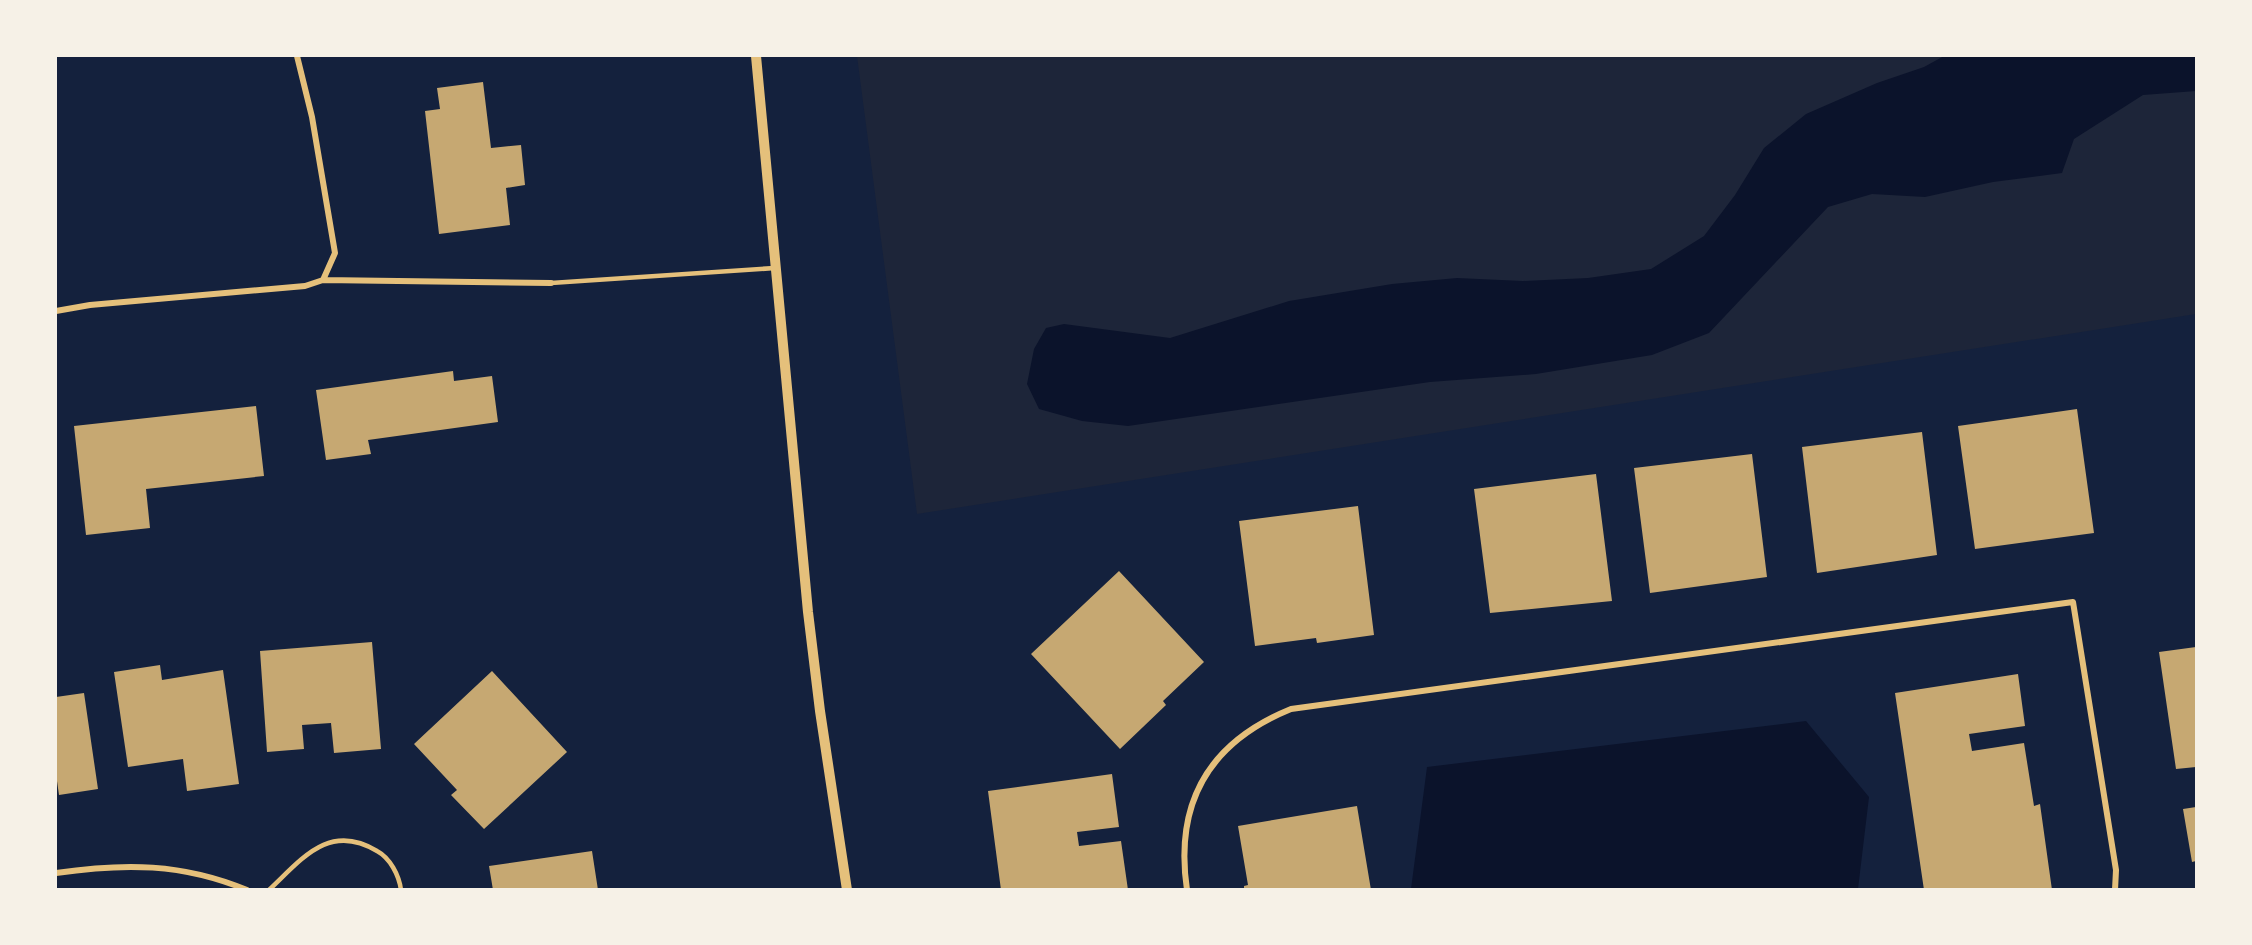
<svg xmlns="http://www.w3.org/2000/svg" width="2252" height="945" font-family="Arial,sans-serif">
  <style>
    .green { fill: #1d2539 }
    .water { fill: #0b132b }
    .building { fill: #c6a872 }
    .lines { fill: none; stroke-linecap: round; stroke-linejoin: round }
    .service { stroke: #e5c07b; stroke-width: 4.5 }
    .minor { stroke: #e5c07b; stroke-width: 6 }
    .tertiary { stroke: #e5c07b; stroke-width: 10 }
  </style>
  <rect width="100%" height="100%" fill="#14213d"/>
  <path class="green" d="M857,56H2196V314L917,514Z"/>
  <path class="water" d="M1944,56L1967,57L1970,56H2196V91L2143,95L2074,139L2062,173L1993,182L1925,197L1872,194L1828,207L1709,333L1652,355L1536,374L1430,382L1128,426L1082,421L1039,409L1027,384L1034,349L1046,328L1064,324L1170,338L1289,301L1392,284L1457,278L1523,281L1588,278L1651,269L1704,236L1735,195L1764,148L1806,114L1877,83L1924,67Z
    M1806,721L1869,797L1858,889H1411L1427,767Z"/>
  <path class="building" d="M483,82L491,148L521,145L525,185L506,188L510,225L439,234L425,111L440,109L437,88Z
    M453,371L454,381L492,376L498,422L368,440L371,454L326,460L316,390Z
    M256,406L264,476L146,489L150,528L86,535L74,426Z
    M2077,409L2094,533L1975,549L1958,426Z
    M1922,432L1937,555L1817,573L1802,447Z
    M1752,454L1767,577L1650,593L1634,468Z
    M1596,474L1612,601L1490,613L1474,489Z
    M1358,506L1374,635L1317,643L1316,638L1255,646L1239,521Z
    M1119,571L1204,662L1163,701L1166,705L1120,749L1031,654Z
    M372,642L381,749L334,753L331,723L302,725L304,749L267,752L260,651Z
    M2196,647V767L2176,769L2159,652Z
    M160,665L162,680L223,670L239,784L187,791L183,759L128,767L114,672Z
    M492,671L567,752L484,829L451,795L457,790L414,744Z
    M2018,674L2025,726L1969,734L1972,751L2024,743L2034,806L2040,804L2052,890H1924L1895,693Z
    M84,693L98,789L59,795L56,774V697Z
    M1112,774L1119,827L1077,832L1079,846L1121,841L1128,890H1001L988,791Z
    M1357,806L1371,890H1244V886L1248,885L1238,826Z
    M2196,807V861L2192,862L2183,809Z
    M592,851L598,890H493L489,866Z"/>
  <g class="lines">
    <path class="service" d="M551,283L775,268
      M269,890C302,859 329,822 377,851C390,858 399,875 401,890"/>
    <path class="minor" d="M297,56L312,117L335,253L323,280
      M56,311L90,305L305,286L323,280L551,283
      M56,873C124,863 182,863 247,890
      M1187,890C1174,802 1210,742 1291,709L2073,602L2116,870L2115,890"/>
    <path class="tertiary" d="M756,56L808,612L820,711L847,890"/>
  </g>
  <rect width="2252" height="945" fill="none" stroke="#f6f1e7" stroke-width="114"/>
</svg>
